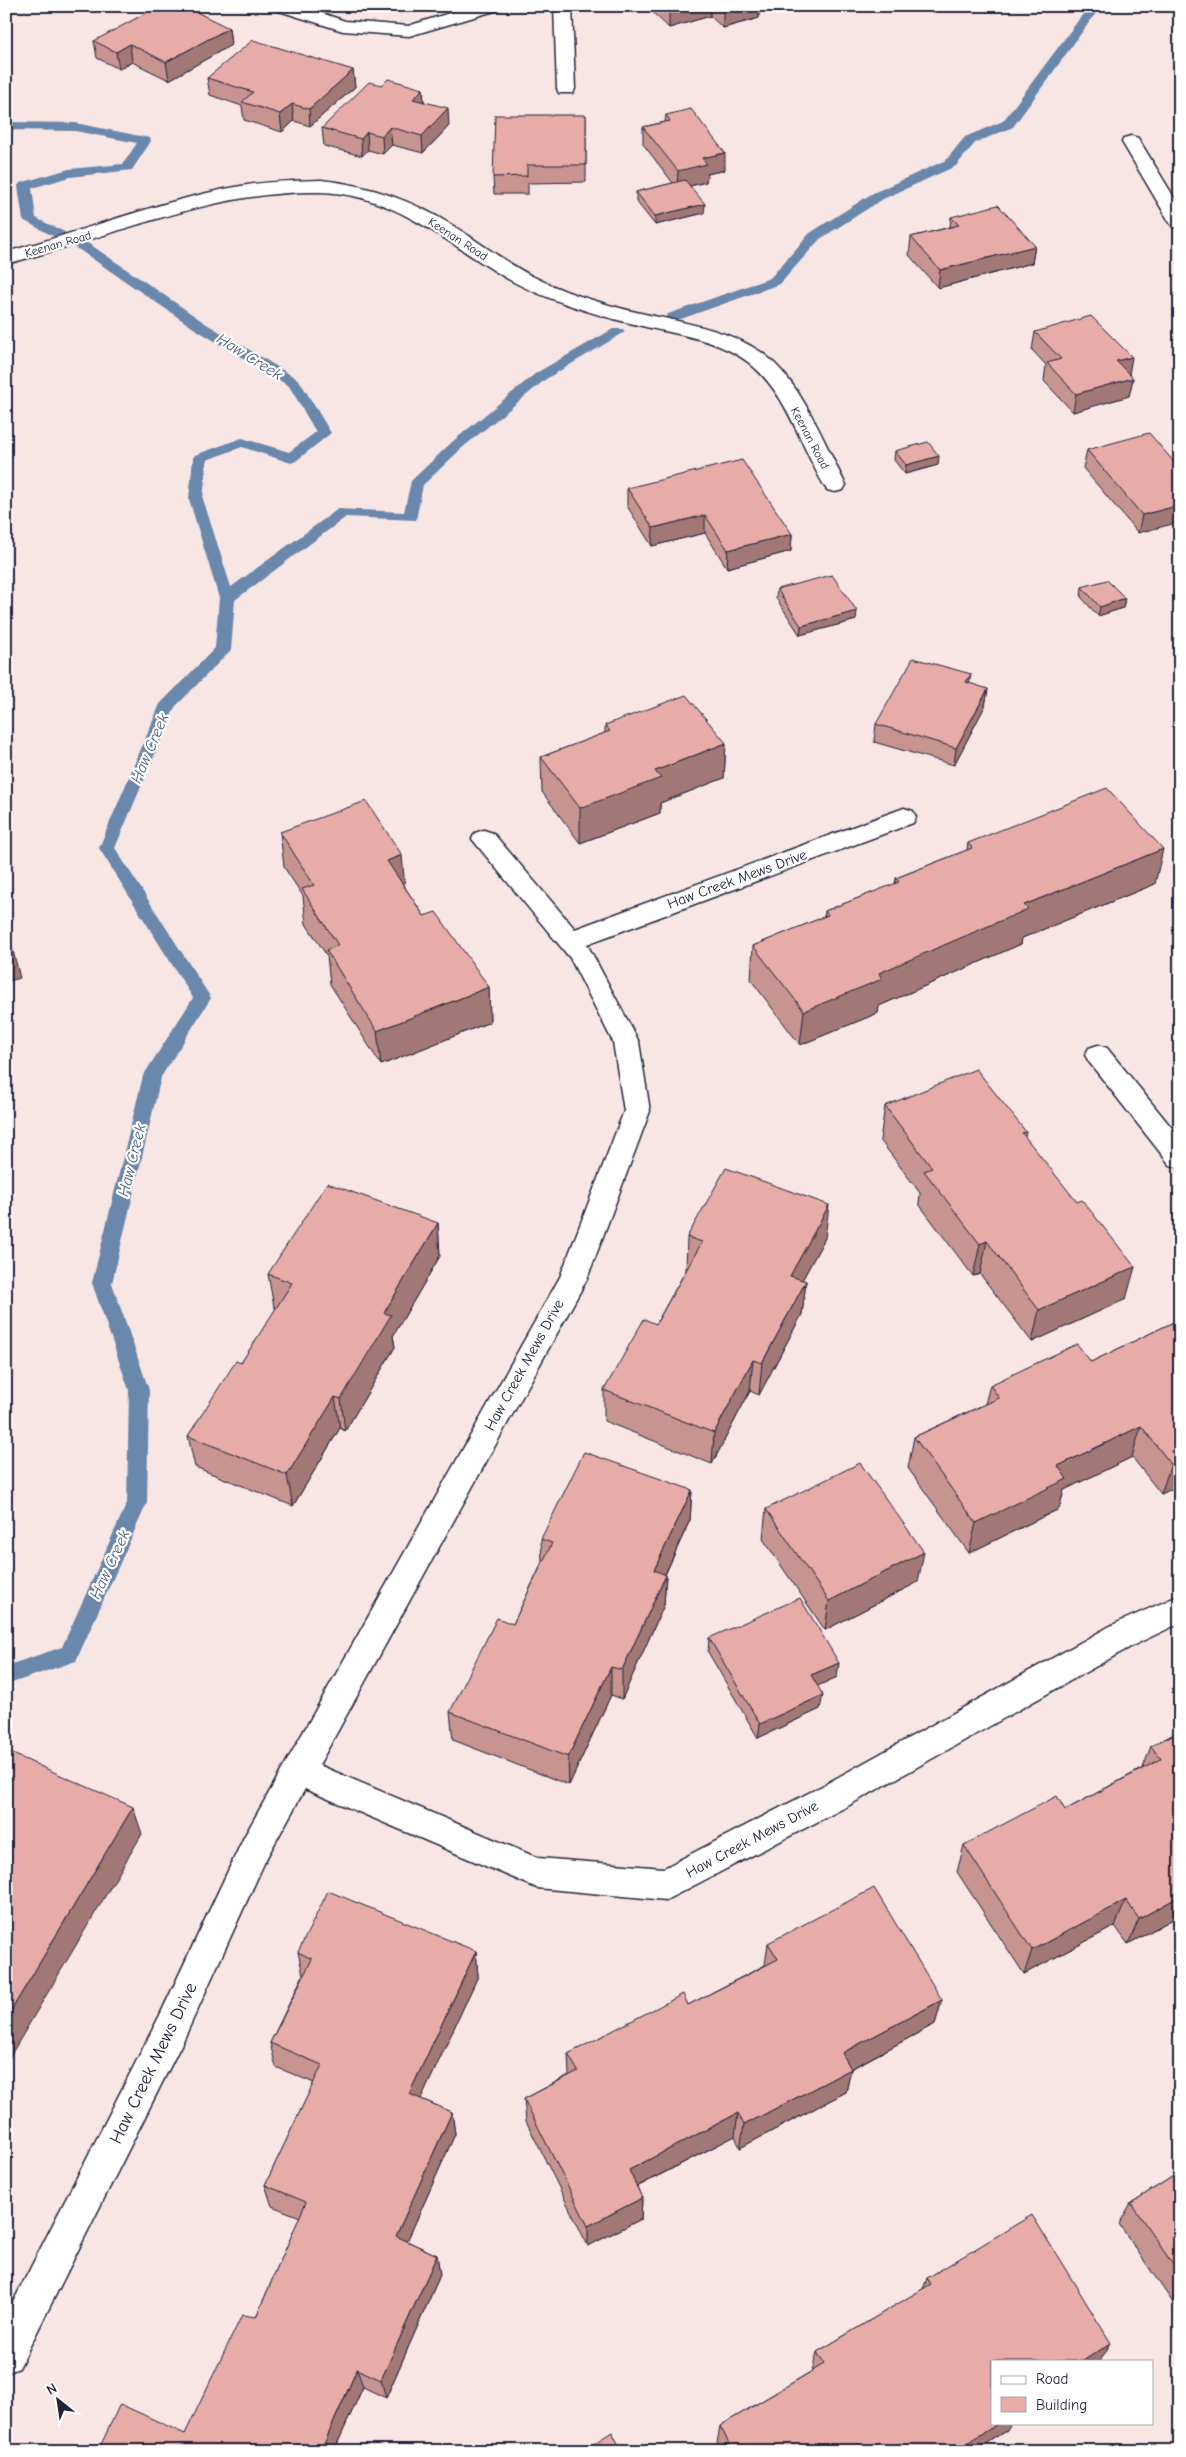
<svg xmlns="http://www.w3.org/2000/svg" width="1186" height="2457" font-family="'Comic Neue',sans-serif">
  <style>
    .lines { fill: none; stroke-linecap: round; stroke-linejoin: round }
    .stream { fill: #6b87ac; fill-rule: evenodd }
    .minor-casing { stroke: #22223b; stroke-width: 3 }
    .minor { fill: #fff; fill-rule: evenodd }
    .wall { fill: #c79490; stroke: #22223b }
    .shaded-wall { fill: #a27876; stroke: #22223b }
    .building { fill: #e7aca8; stroke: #22223b }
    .labels { text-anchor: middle; stroke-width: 4.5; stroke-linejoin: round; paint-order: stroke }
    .far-street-label { font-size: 12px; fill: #22223b; stroke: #fff }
    .street-label { font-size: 15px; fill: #22223b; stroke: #fff }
    .water-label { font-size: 16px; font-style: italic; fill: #4d5d7d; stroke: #fff }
    .near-street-label { font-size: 18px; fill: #22223b; stroke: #fff }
  </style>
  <rect width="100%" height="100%" fill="#f8e6e5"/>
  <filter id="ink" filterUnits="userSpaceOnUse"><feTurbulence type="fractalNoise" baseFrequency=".02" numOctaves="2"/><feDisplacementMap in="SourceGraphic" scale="10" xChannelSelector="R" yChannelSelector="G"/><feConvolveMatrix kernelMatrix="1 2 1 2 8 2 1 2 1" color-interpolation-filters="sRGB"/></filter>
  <g filter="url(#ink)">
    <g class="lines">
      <path class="stream" d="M1089,6H1101L1013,127L975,143L956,166L883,199L820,239L780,284L678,320H668L666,317L668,314L770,278L810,233L873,193L946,160L965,137L1003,121Z
        M6,122L75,123L150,138L151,141L132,170L70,177L32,188L36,218L91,245L205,323L299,380L331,433L296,461L291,463L242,447L207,460L203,499L231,587L338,509L404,512L411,481L452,442L536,373L613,329H623L625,332L546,379L462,448L423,485L416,520L346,517L235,600L231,650L175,707L115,848L211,998L161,1077L112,1283L149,1390L147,1503L76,1661L6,1685V1666L62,1647L127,1503L129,1390L92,1283L143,1076L193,998L99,848L160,704L215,648L219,598L189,499L193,458L195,455L242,438L289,452L316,432L289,386L195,329L81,251L23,220L18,186L20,183L69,169L123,164L137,143L75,131L6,130Z"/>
      <defs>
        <path id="minor" d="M273,6H301L345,21L408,26L472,6H501L498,10L409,36L343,31L276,10Z
          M554,6H572L575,89L573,93H559L557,89Z
          M1131,136L1138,138L1180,207V229L1173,227L1170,223L1122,142L1124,138Z
          M321,180C370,185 414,201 455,227C481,243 505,262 532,276C555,288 581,297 606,304C656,320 716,322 761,352C801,380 824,443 846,485L843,490L835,492L827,490C800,448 789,394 748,362C719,340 681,335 646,327C620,321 594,314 569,305C548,298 528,290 508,279C448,244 392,192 318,192C209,191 110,238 6,264V252C85,231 161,200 241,186C268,181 294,181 321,180Z
          M904,808L913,811L916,817L913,823L587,944L639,1042L650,1111L587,1279L319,1765L538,1858L664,1868L824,1785L1112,1625L1180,1595V1623L1134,1645L846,1807L666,1900L537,1888L305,1789L266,1859L184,2039L19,2368L6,2373V2316L160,2015L244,1837L560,1277L624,1111L613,1042L570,958L472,839L475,833L484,830L493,833L575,929Z
          M1098,1045L1107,1048L1180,1138V1168L1170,1165L1089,1062L1085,1055L1089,1048Z"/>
      </defs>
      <use href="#minor" class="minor-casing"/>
      <use href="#minor" class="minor"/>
    </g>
    <path class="wall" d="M646,6H761L759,7V18L723,28L710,16L669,28Z
      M229,28L231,45L169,80L132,62L119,69L97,58L94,41Z
      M353,70L355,87L310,126L294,121L282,132L244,120L242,106L210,95L207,78Z
      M382,85L423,89L424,101L449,126L423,153L392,145L383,154L368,150L362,156L324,146L322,128Z
      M586,115V182L528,183V194H494L493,177Z
      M666,115L725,170L707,174L706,182L690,186L704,213L655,225L636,201V192L673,183L643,144V127L665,122Z
      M951,217L1035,246L1032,263L938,288L909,255L911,237L950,227Z
      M1035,332L1129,374L1133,378L1129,396L1073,412L1044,381L1046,365L1032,350Z
      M1087,450L1180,469L1138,533L1083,468Z
      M895,451L938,465L905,474L894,460Z
      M627,488L792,534L791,551L727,568L705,533L652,546L627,506Z
      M1082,587L1125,598L1123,608L1098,616L1081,597Z
      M777,589L856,620L800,635L776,598Z
      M988,689L985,706L954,765L874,742L876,724Z
      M605,725L726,743L724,778L660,803V813L580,843L542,792L541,757L605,733Z
      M280,832L404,886L424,916L489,987L490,1022L381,1065L330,984L327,956L306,924L303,896L284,867Z
      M968,843L1155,884L1022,938L1021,944L879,1006L878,1013L800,1045L751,980L753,946L824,917L825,911L895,884L896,878L967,850Z
      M885,1106L1026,1132L1025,1137L1126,1299L1032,1342L980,1274L973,1276L919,1204L920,1193L880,1140Z
      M438,1223L440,1256L393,1336L395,1347L345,1431L340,1428L293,1506L195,1467L188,1436L241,1363L277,1308L274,1307L268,1274Z
      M687,1237L825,1238L802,1280L806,1281L802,1314L759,1395L750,1391L712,1464L604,1421V1390L656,1324L686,1270Z
      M1180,1319V1485L1161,1494L1132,1457L1064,1490L1059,1509L969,1553L908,1468L914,1437L985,1404L990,1385L1091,1362Z
      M692,1490L690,1520L665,1575H666L664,1605L622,1699L611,1695L569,1785L453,1740L450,1712L513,1624L542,1563L541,1539Z
      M766,1509L918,1582L825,1630L763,1539Z
      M709,1638L837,1677L817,1686L820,1709L758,1738L708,1652Z
      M1180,1731V1915L1128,1944L1115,1926L1024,1974L957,1872L964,1845L1065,1810L1143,1768L1151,1746Z
      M768,1943L942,2000L935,2024L851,2069L846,2092L740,2148L735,2136L637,2187L642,2198L641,2219L588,2246L526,2121L524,2099L569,2075L568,2054L688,2005L765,1965Z
      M476,1951L478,1976L421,2099L452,2112L455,2134L407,2241L437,2255L440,2275L386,2398L363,2387L334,2451H98L185,2434L256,2317L300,2217L272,2206L265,2185L314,2083L276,2067L270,2043L303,1975L298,1952Z
      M1180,2172V2313L1119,2224L1131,2203Z
      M927,2278L992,2361L1007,2430L974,2451H721L717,2443L720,2426L812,2371L817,2352L923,2289Z"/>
    <path class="shaded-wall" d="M684,6H710V16L669,28V10Z
      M741,6H761L759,7V18L723,28V11Z
      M229,28L231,45L169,80L166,62Z
      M130,44L132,62L119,69L116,52Z
      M353,70L355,87L310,126L309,109Z
      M423,89L424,106L413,99Z
      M292,104L294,121L282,132L280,114Z
      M448,108L449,126L423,153L422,136Z
      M390,127L392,145L383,154L382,136Z
      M367,132L368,150L362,156L361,139Z
      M725,153V170L707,174L706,182L677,189L678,171L702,158Z
      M705,204L704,213L655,225V216Z
      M1035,246L1032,263L938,288L940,270Z
      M1132,357L1129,375L1116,361Z
      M1133,378L1129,396L1073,412L1076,394Z
      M939,456L938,465L905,474L906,465Z
      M1180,505V522L1138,533L1142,515Z
      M705,515V533L652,546L653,528Z
      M792,534L791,551L727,568L728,550Z
      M1125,598L1123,608L1098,616L1100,607Z
      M857,611L856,620L800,635L801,626Z
      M971,674L968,692L966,682Z
      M988,689L985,706L954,765L956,748Z
      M726,743L724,778L660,803V813L580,843V808L655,771Z
      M1163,849L1155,884L1022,938L1021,944L879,1006L878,1013L800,1045L804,1011L879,973L1024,905Z
      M402,855L405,889L387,861Z
      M11,943L20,978L6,982V945Z
      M489,987L490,1022L381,1065L377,1031Z
      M829,1205L825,1238L787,1308L790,1276Z
      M438,1223L440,1256L393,1336L395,1347L345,1431L341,1399L384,1313Z
      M987,1241L980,1274L973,1276L980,1244Z
      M1135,1267L1126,1299L1032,1342L1039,1310Z
      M806,1281L802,1314L759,1395L762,1363Z
      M753,1360L750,1391L712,1464L714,1433Z
      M335,1397L340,1428L293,1506L287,1475Z
      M1141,1426L1132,1457L1064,1490L1059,1509L969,1553L976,1523L1058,1466Z
      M1180,1459V1485L1161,1494L1171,1464Z
      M692,1490L690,1520L653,1600L654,1570Z
      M924,1552L918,1582L825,1630L829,1601Z
      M666,1575L664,1605L622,1699V1670Z
      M839,1663L837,1677L809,1690L811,1675Z
      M611,1667V1695L569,1785L568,1757Z
      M823,1695L820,1709L758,1738L760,1724Z
      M133,1807L142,1834L6,2063V2019Z
      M1180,1896V1915L1128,1944L1139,1919Z
      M1126,1900L1115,1926L1024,1974L1032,1950Z
      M476,1951L478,1976L413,2117L409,2094Z
      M942,2000L935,2024L837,2076L842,2053Z
      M851,2069L846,2092L740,2148L744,2125Z
      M452,2112L455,2134L400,2257L396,2236Z
      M738,2113L735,2136L628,2191L629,2170Z
      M642,2198L641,2219L588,2246V2226Z
      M437,2255L440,2275L386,2398L381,2380Z
      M1111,2343L1100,2361H1083Z
      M357,2369L363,2387L334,2451H321Z
      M999,2423H1011L1007,2430L974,2451H955Z"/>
    <path class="building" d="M159,6H184L229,28L166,62L130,44L116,52L94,41Z
      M665,6H684L669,10Z
      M718,6H741L723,11Z
      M253,40L353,70L309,109L292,104L280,114L242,102L253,92L207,78Z
      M388,79L423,89L413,99L448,108L422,136L390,127L382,136L367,132L361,139L322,128L369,82L382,85Z
      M691,109L725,153L702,158L707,164L678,171L643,127L670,121L666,115Z
      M495,115H586V165H527V176L493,177Z
      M685,180L705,204L655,216L636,192Z
      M998,205L1035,246L940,270L911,237L959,225L951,217Z
      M1091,316L1132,357L1116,361L1133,378L1076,394L1047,363L1061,359L1035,332Z
      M1149,433L1180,469V505L1142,515L1087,450Z
      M928,442L939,456L906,465L895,451Z
      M742,460L792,534L728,550L705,515L653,528L627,488Z
      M832,575L857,611L801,626L777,589Z
      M1107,580L1125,598L1100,607L1082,587Z
      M913,658L971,674L966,682L988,689L956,748L876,724Z
      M686,695L726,743L655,771L661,778L580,808L541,757L610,731L605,725Z
      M1107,788L1163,849L1024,905L1028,909L879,973L882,979L804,1011L753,946L828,915L825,911L899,882L896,878L972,848L968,843Z
      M366,801L402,855L387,861L424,916L436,912L489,987L377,1031L326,950L338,945L302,889L314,885L280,832Z
      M6,929L11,943L6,945Z
      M976,1069L1026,1132L1022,1133L1077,1202L1082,1200L1135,1267L1039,1310L987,1241L980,1244L924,1171L932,1168L885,1106Z
      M726,1168L829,1205L790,1276L806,1281L762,1363L753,1360L714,1433L604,1390L644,1319L656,1324L702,1242L687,1237Z
      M327,1183L438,1223L384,1313L391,1315L341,1399L335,1397L287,1475L188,1436L236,1361L241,1363L292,1283L268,1274Z
      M1180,1319V1459L1171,1464L1141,1426L1058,1466L1067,1479L976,1523L914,1437L999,1398L990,1385L1077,1344L1091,1362Z
      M584,1452L692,1490L654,1570L666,1575L622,1670L611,1667L568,1757L450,1712L497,1618L513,1624L552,1543L541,1539Z
      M860,1463L924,1552L829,1601L766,1509Z
      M800,1598L839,1663L811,1675L823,1695L760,1724L709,1638Z
      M1180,1731V1896L1139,1919L1126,1900L1032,1950L964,1845L1057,1796L1065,1810L1161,1759L1151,1746Z
      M6,1751L133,1807L6,2019Z
      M874,1888L942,2000L842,2053L851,2069L744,2125L738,2113L629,2170L642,2198L588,2226L524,2099L578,2071L568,2054L683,1994L688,2005L778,1959L768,1943Z
      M328,1891L476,1951L409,2094L452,2112L396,2236L437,2255L381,2380L357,2369L321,2451H98L120,2404L185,2434L242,2315L256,2317L306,2202L265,2185L322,2065L270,2043L312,1959L298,1952Z
      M1180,2172V2275L1131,2203Z
      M1032,2215L1111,2343L1083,2361H992V2423H999L955,2451H733L720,2426L824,2364L817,2352L931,2284L927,2278Z
      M612,2432L622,2451H582Z"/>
  </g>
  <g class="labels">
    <g class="far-street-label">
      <text transform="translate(458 239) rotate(33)" y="4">Keenan Road</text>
      <text transform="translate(58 244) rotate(-16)" y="4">Keenan Road</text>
      <text transform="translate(810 438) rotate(62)" y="4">Keenan Road</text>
    </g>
    <g class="street-label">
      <text transform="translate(737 879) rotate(-20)" y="5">Haw Creek Mews Drive</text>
      <text transform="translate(524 1365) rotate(-61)" y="5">Haw Creek Mews Drive</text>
      <text transform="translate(752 1839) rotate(-28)" y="5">Haw Creek Mews Drive</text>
    </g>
    <g class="water-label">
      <text transform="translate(250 356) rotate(32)" y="6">Haw Creek</text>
      <text transform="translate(149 748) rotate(-67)" y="6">Haw Creek</text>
      <text transform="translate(131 1160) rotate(-76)" y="6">Haw Creek</text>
      <text transform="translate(109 1564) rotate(-65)" y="6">Haw Creek</text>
    </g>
    <g class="near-street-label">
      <text transform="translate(153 2063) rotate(-64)" y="6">Haw Creek Mews Drive</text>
    </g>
  </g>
  <rect width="1186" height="2457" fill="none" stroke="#fff" stroke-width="25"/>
  <rect x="12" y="12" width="1161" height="2432" fill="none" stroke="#22223b" stroke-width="2" filter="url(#ink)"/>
  <rect x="991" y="2360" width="162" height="65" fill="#ffffff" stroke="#a7a7b1"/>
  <rect x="1001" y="2376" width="25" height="8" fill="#ffffff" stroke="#a7a7b1"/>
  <text x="1036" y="2384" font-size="15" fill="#22223b">Road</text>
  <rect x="1001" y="2397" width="25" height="15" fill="#e7aca8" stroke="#a7a7b1"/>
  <text x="1036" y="2410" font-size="15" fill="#22223b">Building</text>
  <g transform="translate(58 2400) rotate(330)" stroke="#ffffff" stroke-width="4" paint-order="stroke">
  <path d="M0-4L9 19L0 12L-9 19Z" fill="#22223b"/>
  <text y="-8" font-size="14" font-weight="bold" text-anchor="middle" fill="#22223b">N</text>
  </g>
</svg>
